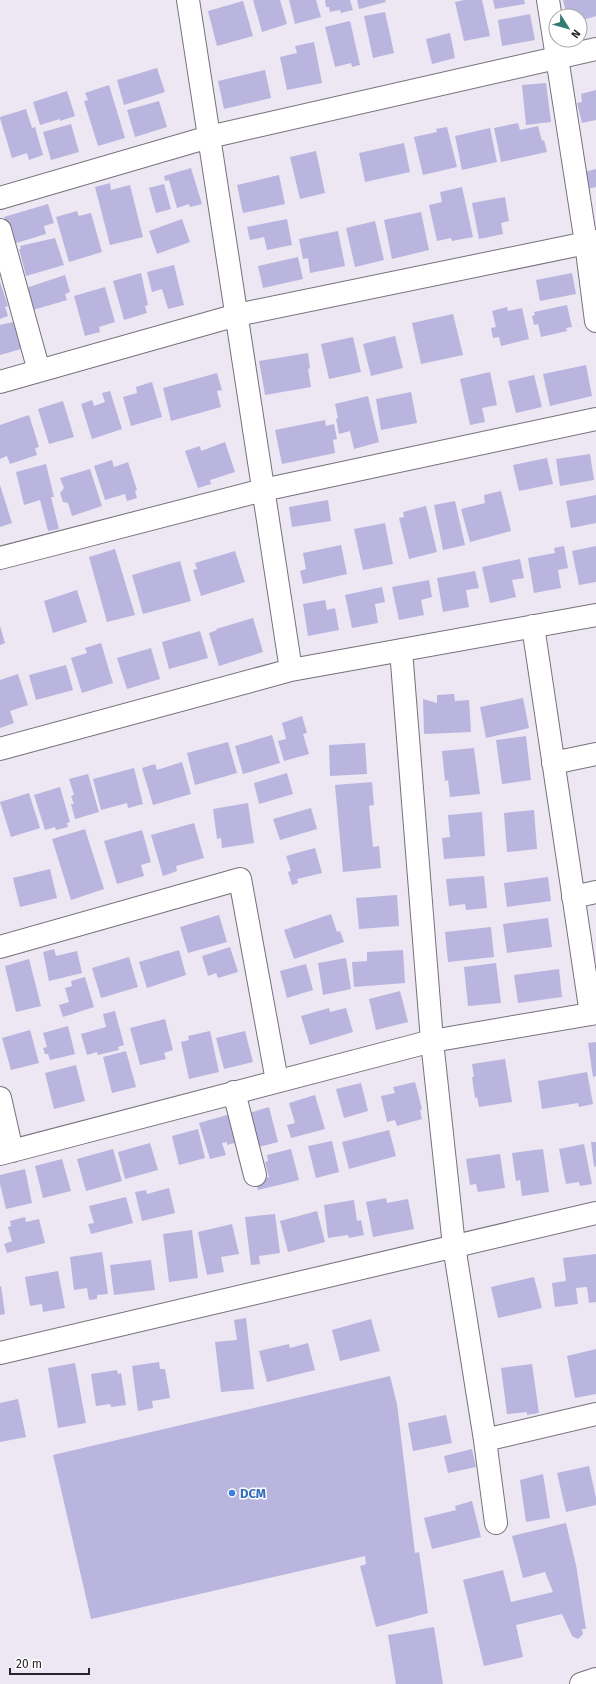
<svg xmlns="http://www.w3.org/2000/svg" width="596" height="1684" font-family="'Fira Sans',sans-serif">
  <style>
    .building { fill: #b9b5de }
    .lines { fill: none; stroke-linecap: round; stroke-linejoin: round }
    .minor-casing { stroke: #75717b; stroke-width: 24 }
    .minor { stroke: #fff; stroke-width: 22 }
    .shop-dot { fill: #3f7fe0; stroke: #fff; stroke-width: 1.5 }
    .labels { text-anchor: middle; stroke-width: 3; stroke-linejoin: round; paint-order: stroke }
    .shop-label { font-size: 13px; font-weight: bold; fill: #366cbe; stroke: #fff; text-anchor: start }
  </style>
  <rect width="100%" height="100%" fill="#ece7f3"/>
  <path class="building" d="M253,0H280L287,24L262,32Z
    M289,0H316L321,17L295,24Z
    M325,0H350L353,10L341,13L340,10L330,12L329,7H326Z
    M357,0H385L386,2L359,9Z
    M464,0H482L490,36L464,41L455,2Z
    M493,0H524L525,4L495,9Z
    M563,0H596V16L580,21V16H567Z
    M243,1L253,36L217,46L208,11Z
    M385,12L394,53L373,58L364,16Z
    M530,14L535,40L502,46L498,20Z
    M350,21L360,65L352,67L351,63L335,67L325,27Z
    M450,33L455,58L432,64L426,39Z
    M314,42L322,83L287,90L280,57L297,53L295,46Z
    M157,68L165,92L124,105L117,80Z
    M265,70L271,98L224,109L218,81Z
    M546,83L551,122L526,125L522,85Z
    M109,85L125,138L98,146L84,101L88,100L85,93Z
    M596,90V120L582,123L577,103L582,102L581,94Z
    M67,91L75,116L60,121V119L40,125L33,102Z
    M159,101L167,127L135,137L127,110Z
    M26,109L32,128L35,127L43,155L29,160L27,153L12,158L0,118V117Z
    M518,123L520,130L538,126L542,141L544,140L547,152L501,162L494,128Z
    M71,124L79,152L51,160L43,132Z
    M447,127L457,167L423,175L414,137L437,132L436,129Z
    M490,128L497,162L462,170L455,136Z
    M404,143L410,172L365,182L359,153Z
    M316,151L325,193L300,199L290,157Z
    M191,168L202,204L190,207L189,204L177,208L169,180L165,181L164,176Z
    M596,169V187L587,189L584,172Z
    M279,175L285,204L243,213L237,185Z
    M110,183L111,190L130,185L143,237L110,245L95,187Z
    M164,184L171,209L156,213L149,188Z
    M462,187L473,237L452,241L451,238L437,241L429,205L442,202L440,192Z
    M505,197L509,221L501,223L503,234L479,239L472,203Z
    M48,204L54,223L44,226L46,234L13,244L4,217Z
    M77,211L79,216L91,213L102,252L69,262L56,217Z
    M421,212L429,250L392,259L384,220Z
    M182,219L190,242L157,254L149,231Z
    M287,219L292,245L267,250L264,237L250,240L247,227Z
    M375,221L384,260L355,267L346,228Z
    M338,231L345,266L310,273L308,258L303,259L299,239Z
    M55,238L64,265L26,276L19,249H21L20,246Z
    M298,257L303,279L263,288L258,266Z
    M174,265L184,305L168,309L162,289L152,292L147,272Z
    M141,273L148,305L145,306L147,313L124,320L113,281Z
    M572,273L576,294L540,301L536,280Z
    M65,275L70,292L65,294L67,300L33,310L26,288Z
    M0,282L8,306L5,307L8,316L0,319Z
    M105,287L115,322L99,327L100,332L85,336L74,296Z
    M567,305L572,327L566,328L567,331L541,337L538,324L534,325L532,316L535,315L534,312Z
    M507,307L508,311L522,308L529,339L501,346L499,337L493,338L491,328L496,327L492,311Z
    M453,314L463,355L421,364L412,323Z
    M13,322L21,349L0,355V325Z
    M395,336L403,368L371,376L363,344Z
    M353,337L361,372L329,379L321,344Z
    M308,353L310,368L308,369L311,387L265,395L259,361Z
    M586,365L592,396L550,406L543,374Z
    M490,372L497,405L482,408L485,422L470,425L460,379Z
    M217,373L222,390L217,391L221,407L171,421L163,388Z
    M534,375L542,407L516,413L508,381Z
    M152,382L162,417L131,426L123,397L137,393L136,387Z
    M110,391L122,429L92,439L81,404L92,400L94,406L105,402L102,393Z
    M411,392L417,423L381,430L376,399Z
    M368,396L379,442L354,449L350,431L339,434L336,419L338,418L335,404Z
    M63,401L74,437L49,444L38,409Z
    M29,415L39,447L35,448L37,455L10,464L7,456L0,459V425Z
    M325,420L326,426L334,424L337,439L333,440L335,453L282,464L275,430Z
    M225,442L235,472L210,480L211,484L198,488L185,451L200,446L201,451Z
    M590,454L594,480L560,486L556,459Z
    M547,458L553,484L519,491L513,465Z
    M112,460L114,467L128,462L137,490L135,491L137,498L127,501L125,494L105,500L94,466Z
    M46,464L54,497H51L59,529L48,531L40,500L24,505L16,472Z
    M90,469L102,506L72,516L68,503L63,502L60,493L64,488L60,478Z
    M0,485L12,523L0,527Z
    M501,491L511,531L470,542L461,509L485,503L484,495Z
    M596,495V523L571,528L566,501Z
    M328,500L331,521L292,527L289,507Z
    M455,501L465,545L443,550L434,505Z
    M426,506L437,552L409,559L399,518L404,517L403,512Z
    M385,523L393,564L363,570L354,529Z
    M341,545L347,574L303,584L300,571L306,569L303,553Z
    M564,546L568,568L558,570L561,588L534,593L528,558L555,553L554,548Z
    M596,546V582L579,585L572,551Z
    M115,549L135,615L107,622L89,557Z
    M235,551L245,582L201,596L193,570L197,569L195,563Z
    M520,559L524,578L512,580L516,597L490,603L482,567Z
    M180,561L191,601L143,614L132,575Z
    M475,571L479,588L466,590L469,607L443,612L437,578Z
    M429,580L432,597L421,600L424,615L399,620L392,587Z
    M382,587L385,602L375,604L378,623L352,628L345,595Z
    M77,590L87,622L53,633L44,601Z
    M325,600L327,610L335,608L339,630L308,636L303,604Z
    M253,618L263,652L219,666L209,633L217,630L216,629Z
    M0,626L5,643L0,645Z
    M200,631L208,658L169,669L162,642Z
    M101,643L113,683L82,693L71,658L87,653L85,648Z
    M151,648L160,679L127,689L117,658Z
    M66,665L73,690L36,700L29,675Z
    M18,674L28,705L10,711L14,723L0,728V680Z
    M454,694L455,701L469,700L471,732L424,734L423,699L437,703V695Z
    M523,698L529,728L486,738L480,707Z
    M302,716L307,733L303,734L309,754L284,761L278,741L286,739L282,723Z
    M272,735L280,763L243,774L235,746Z
    M526,736L531,780L502,784L496,740Z
    M228,742L237,773L195,785L187,753Z
    M365,743L367,774L330,776L329,745Z
    M474,748L480,794L450,797L448,780L445,781L442,751Z
    M182,762L191,794L153,805L142,768L155,764L157,770Z
    M134,768L143,804L128,808L127,803L101,810L93,779Z
    M287,773L293,794L259,804L254,783Z
    M88,774L99,812L75,819L71,804H74L71,796L74,795L69,779Z
    M372,782L374,805L369,806L373,847L379,846L381,868L343,872L335,785Z
    M60,787L70,822L67,823L68,827L56,830L55,827L45,830L34,795Z
    M29,793L40,828L11,837L0,802Z
    M248,803L254,843L222,848L221,838L217,839L213,809Z
    M311,808L317,829L280,840L273,819Z
    M534,810L537,849L507,852L504,813Z
    M482,812L485,856L444,859L442,838L450,837L448,815Z
    M194,823L204,858L176,866L177,871L163,876L151,835Z
    M85,829L104,889L71,900L52,839Z
    M142,830L151,862L141,865L144,876L117,884L104,841Z
    M315,848L322,873L297,879L298,883L292,885L288,872L291,871L286,856Z
    M50,869L57,898L20,907L13,878Z
    M484,876L487,908L466,910L465,904L449,906L446,879Z
    M548,877L551,901L507,907L504,883Z
    M397,895L399,926L359,929L356,898Z
    M331,914L337,932L340,931L344,942L294,959L284,930Z
    M219,915L227,942L188,953L180,927Z
    M548,918L552,947L507,953L503,924Z
    M491,927L494,957L448,962L445,932Z
    M230,947L238,972L218,978L216,973L208,976L202,956Z
    M54,949L56,956L77,951L82,973L49,981L43,952Z
    M179,950L186,975L147,988L139,962Z
    M403,950L405,983L354,987L352,962L367,961V952Z
    M129,957L138,987L101,998L92,968Z
    M346,958L351,989L323,995L318,963Z
    M29,959L41,1006L16,1012L5,966Z
    M496,963L501,1003L468,1006L464,967Z
    M306,964L313,990L287,998L280,971Z
    M559,969L562,997L518,1003L514,975Z
    M85,977L94,1007L63,1017L59,1005L69,1002L65,988L72,986L71,981Z
    M400,991L408,1022L376,1030L369,999Z
    M329,1008L330,1012L346,1008L353,1032L310,1045L301,1016Z
    M115,1011L124,1045L118,1047L119,1050L98,1055L97,1052L87,1055L81,1034L106,1027L103,1014Z
    M165,1019L173,1050L164,1053L166,1059L140,1065L130,1028Z
    M68,1026L75,1054L50,1060L48,1054H45L43,1048L47,1047L43,1033Z
    M30,1030L39,1063L11,1070L2,1038Z
    M210,1031L219,1072L189,1079L181,1042L189,1040L188,1036Z
    M245,1031L253,1062L224,1069L216,1038Z
    M596,1042V1076L593,1077L588,1043Z
    M126,1051L136,1087L112,1093L103,1057Z
    M505,1059L512,1102L479,1107L477,1097L475,1098L472,1077H474L472,1064Z
    M76,1065L85,1101L54,1109L45,1073Z
    M587,1072L593,1104L579,1107L578,1103L542,1109L538,1081Z
    M415,1082L422,1109L420,1110L422,1119L397,1126L395,1120L387,1122L381,1096L395,1093L393,1087Z
    M361,1083L368,1111L344,1118L336,1089Z
    M315,1095L325,1129L291,1138L287,1125L295,1123L289,1103Z
    M269,1107L278,1142L255,1148L246,1114Z
    M234,1113L242,1141L227,1145V1142L222,1143L226,1155L210,1159L199,1123Z
    M198,1129L205,1158L179,1165L172,1136Z
    M389,1130L396,1156L349,1169L342,1142Z
    M332,1141L339,1172L316,1178L308,1146Z
    M591,1142H596V1166L594,1167Z
    M150,1143L158,1170L125,1179L118,1152Z
    M584,1144L592,1184L580,1186L579,1182L566,1184L559,1149Z
    M113,1149L122,1181L86,1191L77,1159Z
    M291,1149L299,1180L258,1190L256,1181L269,1177L265,1162L268,1161L267,1155Z
    M543,1149L549,1192L522,1196L520,1180L516,1181L512,1153Z
    M500,1154L505,1188L478,1192L476,1184L470,1185L466,1159Z
    M62,1159L71,1191L43,1198L35,1166Z
    M25,1169L32,1203L6,1209L0,1184V1175Z
    M169,1188L175,1213L142,1221L135,1192L146,1190L147,1194Z
    M126,1197L133,1223L91,1234L88,1224L94,1223L89,1206Z
    M386,1198L387,1203L408,1199L414,1229L373,1237L366,1202Z
    M354,1200L357,1221L361,1220L364,1235L349,1238L348,1235L328,1238L324,1205Z
    M317,1211L325,1242L288,1252L280,1221Z
    M275,1214L280,1253L259,1256L260,1264L251,1265L245,1217Z
    M25,1217L26,1222L39,1219L45,1243L7,1253L4,1244L12,1241L8,1227L11,1226L10,1221Z
    M232,1224L239,1254L221,1257L224,1272L207,1275L198,1232Z
    M192,1230L198,1278L169,1282L163,1234Z
    M102,1252L108,1294L97,1295V1299L89,1300L87,1288L74,1290L70,1257Z
    M596,1254V1302L589,1303L587,1287L576,1288L578,1304L555,1307L552,1283L566,1281L563,1258Z
    M151,1260L155,1290L114,1295L110,1265Z
    M58,1271L65,1308L43,1312L42,1304L30,1306L25,1277Z
    M534,1277L542,1308L498,1318L491,1287Z
    M1,1286L5,1314L0,1315V1287Z
    M246,1318L254,1389L221,1392L215,1342L237,1340L234,1320Z
    M371,1319L380,1351L340,1361L332,1330Z
    M308,1343L315,1370L267,1382L259,1351L289,1344L290,1348Z
    M596,1349V1394L575,1398L567,1356Z
    M159,1362L160,1369H165L170,1398L152,1401L153,1408L138,1411L132,1366Z
    M75,1363L86,1423L58,1428L48,1368Z
    M532,1364L539,1413L527,1415V1412L507,1414L501,1368Z
    M117,1370L118,1374L121,1373L126,1405L111,1407L110,1404L96,1406L91,1374Z
    M390,1376L397,1404L415,1553L419,1552L428,1613L376,1627L360,1566L366,1564L365,1556L91,1619L53,1455Z
    M18,1399L26,1437L0,1442V1403Z
    M446,1415L452,1443L413,1451L408,1423Z
    M472,1449L476,1467L448,1473L444,1456Z
    M589,1466L596,1498V1505L566,1512L557,1473Z
    M543,1474L550,1518L526,1522L520,1480Z
    M472,1501L481,1537L432,1549L424,1518L456,1510L455,1506Z
    M566,1523L576,1565L586,1629H582L583,1634L578,1639L572,1636L562,1614L516,1625L523,1657L484,1666L463,1580L503,1570L511,1602L553,1592L545,1572L523,1578L512,1536Z
    M434,1627L443,1684H396L388,1635Z"/>
  <g class="lines">
    <defs>
      <path id="minor" d="M188,0L291,670
        M548,0L586,243L596,321
        M0,198L209,137L596,49
        M0,230L39,371
        M0,382L237,315L596,241
        M0,558L263,490L596,419
        M533,626L591,1014
        M401,650L432,1041L454,1246L485,1440L496,1523
        M0,749L291,670L596,615
        M553,763L596,754
        M573,897L596,892
        M0,947L240,879L277,1081
        M234,1092L255,1175
        M0,1098L12,1151
        M0,1154L432,1041L596,1013
        M0,1353L596,1213
        M485,1440L596,1414
        M581,1684L596,1679"/>
    </defs>
    <use href="#minor" class="minor-casing"/>
    <use href="#minor" class="minor"/>
  </g>
  <circle class="shop-dot" cx="232" cy="1493" r="4"/>
  <g class="labels">
    <g class="shop-label">
      <text x="240" y="1498">DCM</text>
    </g>
  </g>
  <g transform="translate(568 28) rotate(127)"><circle r="19" fill="#ffffff" stroke="#a8a8a9"/>
  <path d="M0-3L7 15L0 10L-7 15Z" fill="#347b73"/>
  <text y="-6" font-size="11" font-weight="bold" text-anchor="middle" fill="#262529">N</text>
  </g>
  <path d="M10 1668v6h79v-6" fill="none" stroke="#262529" stroke-width="2"/>
  <text x="16" y="1668" font-size="12" fill="#262529" stroke="#ffffff" stroke-width="3" paint-order="stroke">20 m</text>
</svg>
